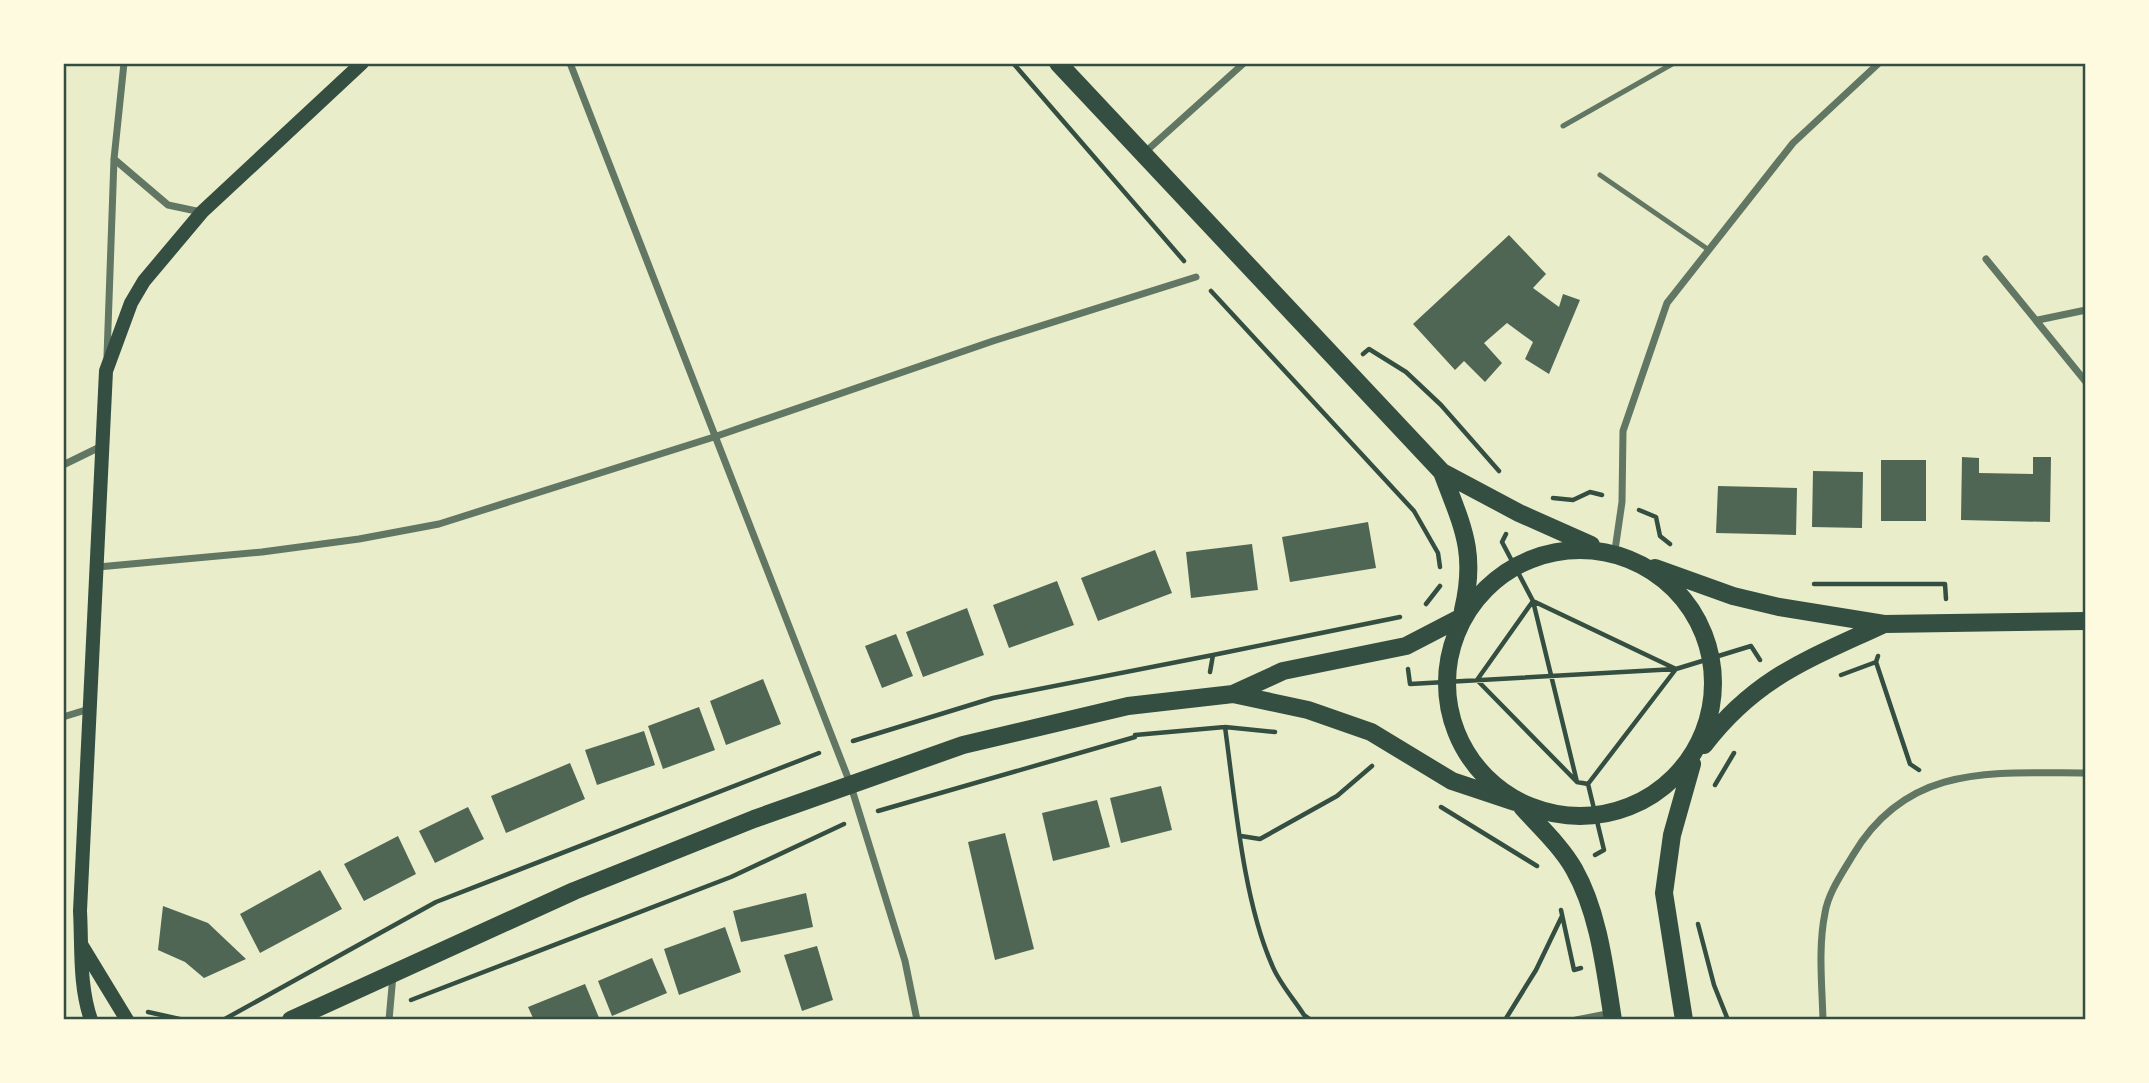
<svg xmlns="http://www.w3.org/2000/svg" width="2149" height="1083" font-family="'Asap Condensed',sans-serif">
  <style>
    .building { fill: #4f6655 }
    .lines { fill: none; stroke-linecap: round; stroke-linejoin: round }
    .path { stroke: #344e41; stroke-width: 4.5 }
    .service { stroke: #617663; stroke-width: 5 }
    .minor { stroke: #617663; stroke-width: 7 }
    .secondary { stroke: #344e41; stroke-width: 14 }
    .primary { stroke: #344e41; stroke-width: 18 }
    .neatline { fill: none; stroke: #344e41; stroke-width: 2.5 }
  </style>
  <rect width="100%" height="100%" fill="#e9edc9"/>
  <path class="building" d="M1509,235L1546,274L1533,288L1559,307L1563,294L1580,300L1549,374L1525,359L1533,342L1507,323L1484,343L1502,363L1485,382L1464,361L1455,370L1413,324Z
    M1962,457L1979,458V473L2033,474V457H2051L2050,522L1961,520Z
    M1881,460H1926V521H1881Z
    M1813,471L1863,472L1862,528L1812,527Z
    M1718,486L1797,488L1796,535L1716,533Z
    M1368,522L1376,568L1290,582L1282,537Z
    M1252,544L1258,590L1191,598L1186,552Z
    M1155,550L1172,593L1098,621L1081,578Z
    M1057,581L1074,625L1009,648L993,605Z
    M967,608L984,655L923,677L906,632Z
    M896,634L913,676L882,688L865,646Z
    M763,679L781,724L726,745L710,701Z
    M699,707L715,750L663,769L648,726Z
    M644,731L655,765L597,785L585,750Z
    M570,763L585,799L506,833L491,796Z
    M1161,786L1172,830L1121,843L1110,798Z
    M1097,800L1110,847L1053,861L1042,813Z
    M468,807L484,839L435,863L419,831Z
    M1005,833L1034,949L995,960L968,842Z
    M398,836L416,874L364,901L344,864Z
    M320,870L342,909L260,953L240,914Z
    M806,893L813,927L741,942L733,911Z
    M163,906L208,923L246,959L204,978L185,962L158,950Z
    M725,927L741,972L679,995L664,949Z
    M817,946L833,1000L802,1011L784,955Z
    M652,958L667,993L612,1016L598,981Z
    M585,984L600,1020H534L528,1007Z"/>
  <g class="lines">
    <path class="path" d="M1013,63L1184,261
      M1211,291L1414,511L1438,553L1440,567
      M1363,354L1369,349L1406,372L1441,405L1499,471
      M1553,498L1573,500L1590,492L1602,495
      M1639,510L1656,517L1660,536L1670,544
      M1506,534L1502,542L1533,601L1577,782L1588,784L1604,850L1595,855
      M1814,584H1945L1946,599
      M1426,604L1440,586
      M1876,662L1910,764L1919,770
      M1408,669L1410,684L1676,669L1751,646L1760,660
      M1210,672L1213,655L1400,617
      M1841,675L1876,662L1878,656
      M1225,727C1235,799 1243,899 1272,965C1279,983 1294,999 1304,1015L1311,1020
      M1135,735L1225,727L1275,732
      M853,741L993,698L1213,655
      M1577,782L1477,680L1533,601L1676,669L1588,784
      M1715,785L1734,753
      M1441,807L1537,866
      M878,811L1135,737
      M1241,836L1260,839L1337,796L1372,766
      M1561,910L1574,970L1581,968
      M1698,924L1714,985L1728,1020
      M411,1000L731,877L844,824
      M148,1012L184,1020
      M223,1020L436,902L819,753
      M1505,1020L1536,970L1562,916"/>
    <path class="service" d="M1563,126L1674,63
      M1600,175L1709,250"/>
    <path class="minor" d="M570,63L850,783L905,961L917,1020
      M1143,154L1244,63
      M114,159L168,205L201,212
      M1986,259L2086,382
      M2038,320L2086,310
      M107,356L114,159L124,63
      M63,465L104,445
      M1615,550L1622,502L1623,431L1667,303L1793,143L1879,63
      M98,567L262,552L359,539L439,524L714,437L993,341L1196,277
      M63,717L89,709
      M389,1020L393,975
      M1576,1020L1612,1013
      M1823,1020C1822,985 1818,947 1825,913C1828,893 1843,872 1853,855C1908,763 1992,773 2086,773"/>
    <path class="secondary" d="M82,946L127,1020
      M91,1020C79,985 82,948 80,911L106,371L131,303L144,281L202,212L362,63"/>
    <path class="primary" d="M1058,63L1442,472L1519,513L1591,545
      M1442,472C1462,526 1477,551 1463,610
      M1447 683a133 133 0 1 1 266 0a133 133 0 1 1-266 0Z
      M1655,568L1733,596L1779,607L1884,624L2086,621
      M1233,694L1283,671L1406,646L1460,618
      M1704,745C1756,677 1809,659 1884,624
      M1522,807C1539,826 1561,846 1574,869C1599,913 1605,970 1613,1020
      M291,1020L574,891L754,819L963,745L1128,706L1233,694L1308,710L1371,732L1452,781L1515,802
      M1684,1020L1664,893L1672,835L1692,764"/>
  </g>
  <rect width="2149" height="1083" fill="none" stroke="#fefae0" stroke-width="130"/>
  <rect x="65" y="65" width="2019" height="953" class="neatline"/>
</svg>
